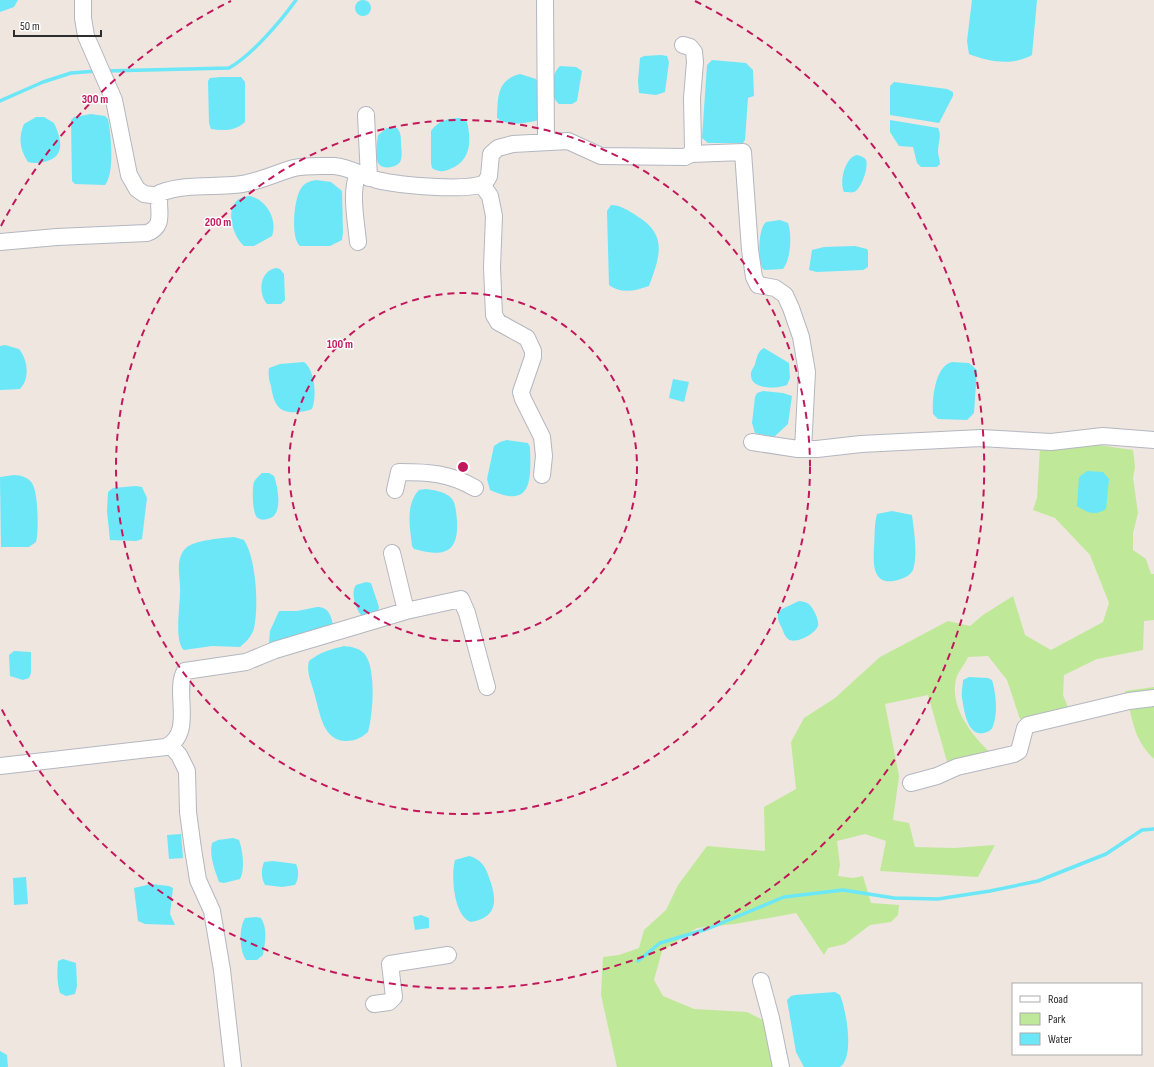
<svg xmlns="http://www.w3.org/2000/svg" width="1154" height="1067" font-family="'Sofia Sans Condensed',sans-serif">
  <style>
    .green { fill: #bfe998 }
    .water { fill: #6be7f8 }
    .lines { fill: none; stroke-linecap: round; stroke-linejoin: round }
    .stream { stroke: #6be7f8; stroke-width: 3.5 }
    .minor-casing { stroke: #b3b7c1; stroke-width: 18 }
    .minor { stroke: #fff; stroke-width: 16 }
    .ring { fill: none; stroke: #c2185b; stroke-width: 2; stroke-dasharray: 7 5 }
    .centre { fill: #c2185b; stroke: #fff; stroke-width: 2 }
    .ring-label { font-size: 12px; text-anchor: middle; font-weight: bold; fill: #c2185b; stroke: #fff; stroke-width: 3; stroke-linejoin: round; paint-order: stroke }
  </style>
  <rect width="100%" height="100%" fill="#efe6df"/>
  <path class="green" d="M1098,445L1133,450L1135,467L1133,478L1138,513L1133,533V550L1146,559L1151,574H1154V620L1144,621L1143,650L1097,659L1064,675L1063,695L1070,712L1044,719H1020L1007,680L988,656L968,657C965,664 958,672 956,679C949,708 973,737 993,755L948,765L928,695L885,704L899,776L893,820L909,823L915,847L954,848L995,845L978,877L880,871L886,841L865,834L837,841L840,865L838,876L853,878L863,876L871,903L899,905L898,915L891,922L870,925L845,944L828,948L824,955L796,913L735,924L697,928L662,951L654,980L663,996L694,1009L747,1012L767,1022L775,1067H617L601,995L603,957L619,955L639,948L644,930L666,910L678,885L707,846L765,851L764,807L796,789L791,742L804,718L835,698L880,657L948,621L970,626L983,615L1013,596L1025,635L1051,650L1103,622L1109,603L1090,555L1055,518L1033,510L1037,498L1040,448Z
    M1154,687V759C1132,738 1133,718 1125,691Z"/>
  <path class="water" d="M0,0H18L14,7L0,12Z
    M972,0H1037L1032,55C1013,66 989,62 969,54L967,41Z
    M355 8a8 8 0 1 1 16 0a8 8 0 1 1-16 0Z
    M661,55L667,56L669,62L665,92L656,95L639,93L638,81L640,58L644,56Z
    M712,60L746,63L753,70L754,96L748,98L745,140L743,143H708L702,138L707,65Z
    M560,66L576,67L582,71L577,101L572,104H559C549,96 551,74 560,66Z
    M520,74L536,79L539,84V120C528,123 507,127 497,118C498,99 496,80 520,74Z
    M221,77H241L245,82V122C236,131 223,131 211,129L209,123L208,81L210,78Z
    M894,82L947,89L953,92V96L939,123L890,115V86Z
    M91,114L105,116L108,119C111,134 115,173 105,185L75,184L72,181L71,120L74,117Z
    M36,117H44L54,123C60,136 66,153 50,160C43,163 35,164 28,162C20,150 18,138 24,124Z
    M460,118L467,122C472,142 470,162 450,169C444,172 438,172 432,168L431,163V131C438,121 448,118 460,118Z
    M890,120L938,128C942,136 938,143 938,151C938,156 940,159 940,164L937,167H921L917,163L913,147L899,146L890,132Z
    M393,127L397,128C401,133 401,137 401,143C401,149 403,156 400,162C396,168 382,170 378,163C375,156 377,142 378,135L387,128Z
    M857,155C861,156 864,157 866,160C869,167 861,190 854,192C851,193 848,192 844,192C839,182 845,157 857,155Z
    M316,180L331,182L342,191L343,232L342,240L330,246H300C290,238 294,196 302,187C306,182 311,181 316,180Z
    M250,196C266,200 278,219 272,236L254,246H244C230,234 222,197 250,196Z
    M611,205C621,205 629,211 637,216C668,235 660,256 649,286C635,291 621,294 609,285L607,211Z
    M780,220L788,223C792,235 791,259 783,269L764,270C757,264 758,228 766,222Z
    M855,246L867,249L868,251V267L863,270L817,272L809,270L812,250L824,247Z
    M276,268L280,269L284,274L285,300L281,304H267C258,294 259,271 276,268Z
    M5,345L19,349C28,360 30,379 20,389L0,390V346Z
    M764,348L789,363L790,378L787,385C778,389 752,390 751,376C750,371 754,368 755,364C757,357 758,351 764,348Z
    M304,362C315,370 317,396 312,409C303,413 283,415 277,405C273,399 272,392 271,386C269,380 268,375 269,368L280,364Z
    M952,362L969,363L977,370L974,413L967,420L938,419L933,414C932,399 935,366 952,362Z
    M673,379L689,382L684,402L669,398Z
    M763,391L783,393L792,396L788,424L774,437L755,433L752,423L755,397L757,393Z
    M507,440L528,443L530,447C531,479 533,510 490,490L487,479L494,446L500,442Z
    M1087,471L1103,472L1109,479L1106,509C1096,516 1087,513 1077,506L1079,477Z
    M262,473H269L274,476C278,487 284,517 267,519C265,520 260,520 258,518C252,515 252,488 254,482C256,478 259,476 262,473Z
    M14,475C21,475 30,478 33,485C38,495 39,531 36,542L29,547H1L0,477Z
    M136,486L142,487L147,498L142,539L136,541L110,540L107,511L108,492L113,488Z
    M426,489C434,490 447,492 452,499C456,504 456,513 457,520C459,554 443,557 414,549L412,546C410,527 405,505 419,490Z
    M892,511L912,515C914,531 918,554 913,570C910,576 904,578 898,580C873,587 873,565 874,547C875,536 874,525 877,514Z
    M234,537L244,540C256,558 259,606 254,628C252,636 246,642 240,647L212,646L184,650C174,642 180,605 180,593C181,579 174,559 186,548C195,540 222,538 234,537Z
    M366,582L371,583L379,607L378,612L362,616C356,610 350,592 356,585Z
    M799,601C808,602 810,604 814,611C816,615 819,621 818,626C815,634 795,645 788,639C785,637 783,631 782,628C779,623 777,619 778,613L782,609Z
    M317,607C330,607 331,617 334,628L303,633L272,646L269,643L270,631L279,611H297Z
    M344,646C352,647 361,648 366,656C376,672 373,714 368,732C361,738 355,741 346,741C323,741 320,713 315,696C312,683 306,674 309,661C320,652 332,649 344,646Z
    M14,651L31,652V673L29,678L23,680L10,676L9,655Z
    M969,677L988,678L992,680C996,693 998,713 993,726C992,730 988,732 984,733C967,737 964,709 962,698C961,692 963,686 963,680Z
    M181,834L183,858L169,859L167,835Z
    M233,838L239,840C243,851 245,870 240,879L224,883L219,882C215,870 209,856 212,843L218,840Z
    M469,856C484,860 487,871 491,883C498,905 494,918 471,922C453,916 451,874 455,860Z
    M273,861L296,864C299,871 299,878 295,885L282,887L265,885C261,878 261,870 264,862Z
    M26,877L28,904L14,905L13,878Z
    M151,884L169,886L173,888L170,914L175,925L145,924L138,921L134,888Z
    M421,915L429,918V928L415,930L413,917Z
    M256,917L261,918C268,929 265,943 263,955L257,960H246C239,950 239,928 245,918Z
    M63,959L76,963L77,986L75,994L66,996L60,993C57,982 57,973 58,961Z
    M835,992L840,995C846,1009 855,1057 840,1067H804L796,1052L787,1000L791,996L795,995Z
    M0,1051L7,1055L8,1067H0Z"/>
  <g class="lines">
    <path class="stream" d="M105,71L229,68C251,56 281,21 296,0
      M0,101L43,82L71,73L97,71
      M638,961L660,943L707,929L784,897L843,890L894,898L938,899L990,891L1038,881L1106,854L1142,830L1154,829"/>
    <defs>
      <path id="minor" d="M83,0V18L86,36L114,100L129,175L137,189L144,194L159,196
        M545,0L546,142
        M366,115L369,178
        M691,154L743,152L750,250L754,277L758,285L775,288L785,295L791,308L801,337L807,372L803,449
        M482,185L490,196L494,216L492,267L494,315L498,322L527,338L533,351V357L521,392L523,399L542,437L544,456L542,475
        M0,242L57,237L147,233C167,226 156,208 160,193C187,183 215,188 242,184C261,181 276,173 294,168C307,165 321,166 334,166C350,167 362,176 377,180C398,185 467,192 485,183L489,176L491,154L498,148L513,144L568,141L601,156L685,157L691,154L693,148L692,98L695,62L694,52L690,47L683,45
        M358,242C356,220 350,193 358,173
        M752,442L798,449H817L861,444L981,438L1051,442L1103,436L1154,440
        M395,490L399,472C429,472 449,473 475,488
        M392,553L406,611
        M170,745L179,755L187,771L188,812L193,849L198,880L212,911L222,970L233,1067
        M0,766L166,747C195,733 173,692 185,671L246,662L275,650L406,611L461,599L467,613L487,687
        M911,783L937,776L957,767L1014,754L1019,751L1025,728L1028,725L1129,701L1154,698
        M761,981L771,1018L781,1067
        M374,1004L389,1002L394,997L390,964L448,955"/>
    </defs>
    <use href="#minor" class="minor-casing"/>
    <use href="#minor" class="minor"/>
  </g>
  <g class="ring">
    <circle cx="463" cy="467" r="174"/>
    <circle cx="463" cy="467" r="347"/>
    <path d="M1 226A521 521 0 0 1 231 1M695 1A521 521 0 1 1 1 708"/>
  </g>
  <circle cx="463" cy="467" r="6" class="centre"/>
  <g class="ring-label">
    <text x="95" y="103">300 m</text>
    <text x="218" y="226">200 m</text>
    <text x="340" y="348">100 m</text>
  </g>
  <rect x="1012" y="983" width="130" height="72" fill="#ffffff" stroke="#ababab"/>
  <rect x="1020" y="996" width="20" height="6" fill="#ffffff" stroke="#ababab"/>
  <text x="1048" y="1003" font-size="12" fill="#2d2d2d">Road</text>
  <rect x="1020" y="1013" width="20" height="12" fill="#bfe998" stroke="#ababab"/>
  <text x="1048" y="1023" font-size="12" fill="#2d2d2d">Park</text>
  <rect x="1020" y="1033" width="20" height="12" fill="#6be7f8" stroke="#ababab"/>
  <text x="1048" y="1043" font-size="12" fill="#2d2d2d">Water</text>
  <path d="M14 30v6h87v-6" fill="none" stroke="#2d2d2d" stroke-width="2"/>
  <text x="20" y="30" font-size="12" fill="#2d2d2d" stroke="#ffffff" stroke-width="3" paint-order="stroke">50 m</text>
</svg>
